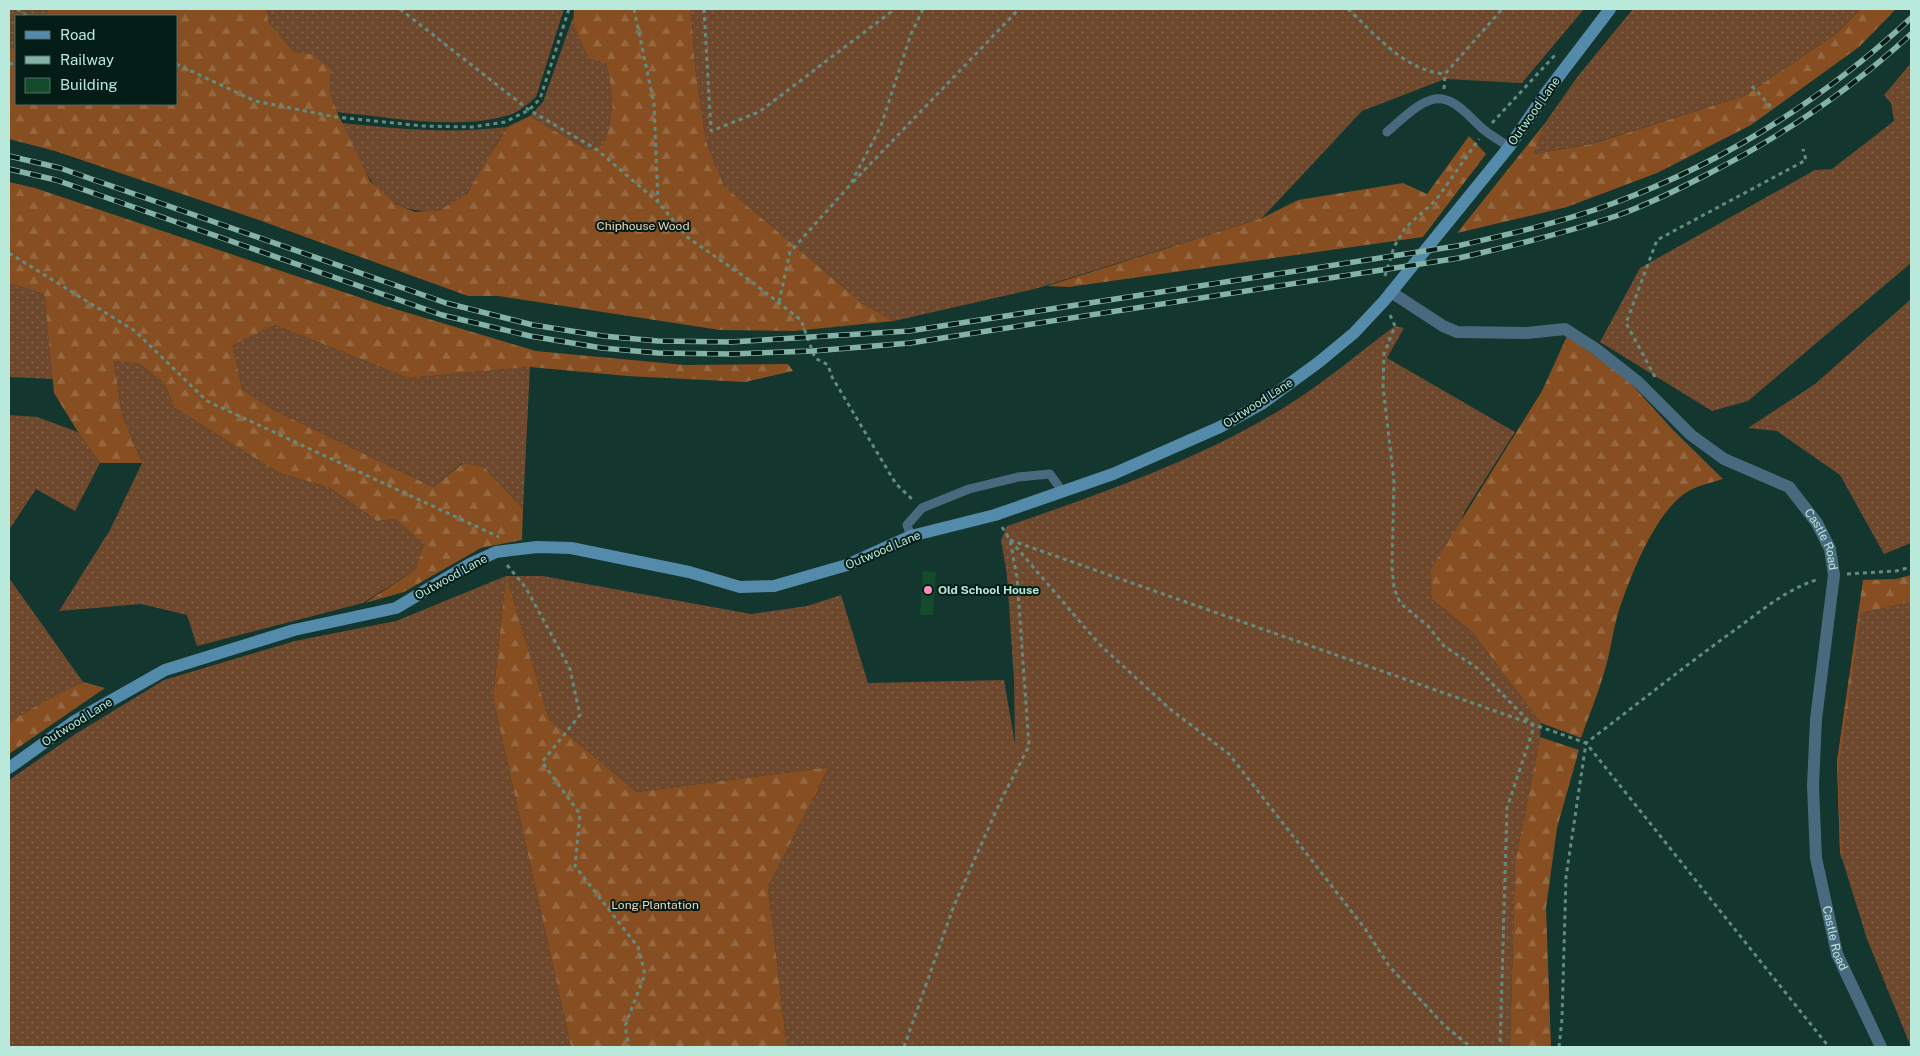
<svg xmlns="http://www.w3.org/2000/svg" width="1920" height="1056" font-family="'Public Sans',sans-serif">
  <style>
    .grass { fill: url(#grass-dots) }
    .forest { fill: url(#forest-firs) }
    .building { fill: #144b2d }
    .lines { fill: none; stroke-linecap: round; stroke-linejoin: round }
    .path { stroke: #638c81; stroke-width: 3; stroke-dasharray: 4 4; stroke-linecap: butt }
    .service { stroke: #496a7e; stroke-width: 9 }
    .minor { stroke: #496a7e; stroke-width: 12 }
    .secondary { stroke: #558baa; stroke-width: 12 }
    .rail-casing { stroke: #85b2a6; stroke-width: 5.5 }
    .rail { stroke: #041c16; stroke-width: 4; stroke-dasharray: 11; stroke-linecap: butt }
    .poi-dot { fill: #ff8ebb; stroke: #041c16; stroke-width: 2 }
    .labels { text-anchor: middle; stroke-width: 4; stroke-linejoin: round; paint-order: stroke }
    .street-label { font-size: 12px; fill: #b8e9db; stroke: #041c16 }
    .park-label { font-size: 12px; fill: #f7d4bc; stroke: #041c16 }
    .poi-label { font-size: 12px; font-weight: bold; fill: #b8e9db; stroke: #041c16; text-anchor: start }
  </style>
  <defs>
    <pattern id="grass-dots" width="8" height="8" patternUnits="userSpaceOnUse" patternTransform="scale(1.25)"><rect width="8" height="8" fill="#6e482d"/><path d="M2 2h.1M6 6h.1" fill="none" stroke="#81624b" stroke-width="1.8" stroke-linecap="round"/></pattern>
    <pattern id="forest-firs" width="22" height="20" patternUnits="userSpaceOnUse" patternTransform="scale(1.25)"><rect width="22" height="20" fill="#874e22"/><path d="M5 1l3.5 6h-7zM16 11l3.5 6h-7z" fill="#966842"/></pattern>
  </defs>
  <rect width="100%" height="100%" fill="#13362e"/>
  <path class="grass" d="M9,9H48L47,16H16V47L9,49Z
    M267,9H564L536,97C527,105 518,113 506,116C455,130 389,117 337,112L330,91L331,69L313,54L294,52L268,21Z
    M691,9H1584L1522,83L1445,79L1362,111L1262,218L1035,289L894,321L862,303L724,186L706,141L695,66Z
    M1633,9H1861L1836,34L1744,96L1590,144L1534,154L1545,123L1578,76Z
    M573,17L582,44L606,63L613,96L612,125L603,145L587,150L530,116L543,102Z
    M1911,63V263L1748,401L1712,411L1600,342L1640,268L1815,170L1832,169L1894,121L1891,103L1884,95Z
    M342,123C399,129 450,134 507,127C493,147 484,172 468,192C461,201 443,210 432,211C378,214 360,164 342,123Z
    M9,283L44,294L53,379L9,377Z
    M1911,299V543L1884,554L1840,475L1777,431L1748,428L1815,384Z
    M275,325L408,378L530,367L523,509L484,467L462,463L433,487L274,410L242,389L233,345Z
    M1395,326L1404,328L1387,358L1515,432L1465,511L1432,599L1473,633L1541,723L1540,737L1515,862L1510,1047H787L768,887L829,767L637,792L549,719L506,577L493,698L571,1047H9V780L77,733L164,680L295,641L396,621L506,576H543L751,614L807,606L841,595L868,683L1004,680L1015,744L1014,680L1007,575L1001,540L1007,526C1103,493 1199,460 1285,407C1324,383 1358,353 1395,326Z
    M114,361L140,364L164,383L175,408L279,473L330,488L377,521L395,519L426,544L415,570L363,603L197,646L187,615L141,604L59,611L110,530L142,463L122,414Z
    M9,415L37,417L78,432L100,463L75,511L36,489L9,530Z
    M9,578L83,682L55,695L9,722Z
    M1911,602V1047L1867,939L1840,852L1837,761L1861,613Z"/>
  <path class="forest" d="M48,9H267L268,21L294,52L313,54L331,69L330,91L337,112L370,181L396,204L415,212L440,210L467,194L507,127L530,116L587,150L603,145C617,113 613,95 606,63L590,59C582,44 571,25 574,9H691L695,66L706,141L724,186L862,303L894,321L794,331L720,330L498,296H468L253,218L55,151L9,139V49L16,47V104H176V16H47Z
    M1861,9H1896L1859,47L1751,125L1657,173L1567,207L1457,233L1545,123L1534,154L1591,144L1744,96L1836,34Z
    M1469,136L1486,154L1423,237L1069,287L1047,286L1262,218L1298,200L1403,183L1427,194Z
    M9,182L35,188L385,306L536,351L685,365L788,364L793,371L745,382L627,376L530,367L408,378L275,325L233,345L242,389L274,410L433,487L463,463L484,467L523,509L522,540L481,548L404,592L365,603L415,570L425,544L395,519L377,521L330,488L279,473L175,408L164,383L140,364L114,361L122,414L142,463H100L78,432L54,393L44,294L9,283Z
    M1567,336L1625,377L1674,431L1723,479C1710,483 1695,486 1684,494C1654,516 1631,575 1619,610C1613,629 1611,650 1605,669C1599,692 1589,715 1581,738L1541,723L1473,633L1432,599L1431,569L1542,391Z
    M1911,575V602L1861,613L1838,772L1842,860L1840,852L1837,761L1863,580L1896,579Z
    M506,576L549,719L637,792L829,767L768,887L787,1047H571L493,698Z
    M83,682L105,688L9,754V722L55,695Z
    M1540,737L1579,750L1557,828L1546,908L1551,1047H1510L1515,862Z"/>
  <path class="building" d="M923,571L936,572L933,615H920Z"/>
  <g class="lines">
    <path class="path" d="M17,9L27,16
      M400,9L529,110L596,149L658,202
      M634,9L654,104L658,202L687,237L752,282L801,320L815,358L828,365L832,377L896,484L914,501
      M704,9L711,131L759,112L895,9
      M1348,9C1376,35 1405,71 1445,74
      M9,64L16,63
      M176,64L255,101L336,117L423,126L472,127L505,122L529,110L540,99L569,9
      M1752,86L1773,109
      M1444,89L1445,74L1502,9
      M1492,123L1556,54
      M853,182L1019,9
      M9,253L135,331L207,401L499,537
      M1385,276L1394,247L1405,228L1436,200L1479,139
      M779,302L790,252L850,185L881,126L911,34L923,9
      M1390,315L1395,326L1384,354L1383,386L1394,481L1392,568L1394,588L1400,603L1428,626L1444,646L1477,668L1534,727L1507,808L1500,1047
      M1655,377L1626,323L1657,240L1806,160L1803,149
      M1002,527L1010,540L1099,644L1170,709L1229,754L1366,930L1389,966L1445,1026L1471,1047
      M1010,540L1586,743L1829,1047
      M507,565L526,588L570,669L580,715L542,762L580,814L575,866L638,947L645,974L625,1026L629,1047
      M1847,574L1896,571L1911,567
      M904,1047L953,908L1000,802L1029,746L1017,578L1010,540
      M1559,1047L1562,1019L1566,877L1586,743C1635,706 1682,668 1732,632C1760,612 1786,589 1819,579"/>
    <path class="service" d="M1387,132C1400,121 1415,105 1431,100C1452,93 1469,117 1483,129C1491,136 1501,141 1509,147
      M911,536L907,525L922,508L969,489L1018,477L1050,474L1062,491"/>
    <path class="minor" id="s1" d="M1391,292L1443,326L1457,332L1527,333L1565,329L1596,349L1638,382L1691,435L1724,459L1789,487L1817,523L1830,549L1834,575L1816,719L1813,786L1816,858L1837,954L1881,1047"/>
    <path class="secondary" d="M9,768L73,722L165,670L294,630L396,608L470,564L496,552L537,547L571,548L689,572L740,587L774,586L847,565L911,536L995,515L1113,474L1220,427L1263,403L1319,362L1354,333L1384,301L1509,147L1546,93L1610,9"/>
    <defs>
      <path id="rail" d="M9,156L60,168L446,303L533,325L603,336L658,341L731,342L909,331L1457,246C1510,234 1563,222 1614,203C1725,162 1825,98 1911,18
        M9,169L56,180L442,315L530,336L602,348L658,353L731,354L813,351L910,343L1459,258C1512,246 1565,233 1616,216C1647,205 1677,190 1706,175C1781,137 1849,91 1911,34"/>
    </defs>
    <use href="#rail" class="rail-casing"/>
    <use href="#rail" class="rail"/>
  </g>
  <circle class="poi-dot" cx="928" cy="590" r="5"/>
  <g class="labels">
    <g class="street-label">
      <text transform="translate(1534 111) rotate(-55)" y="4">Outwood Lane</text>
      <text transform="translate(1258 403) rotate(-33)" y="4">Outwood Lane</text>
      <text dy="4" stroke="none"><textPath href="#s1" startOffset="525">Castle Road</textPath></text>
      <text transform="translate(883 550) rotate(-23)" y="4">Outwood Lane</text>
      <text transform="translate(451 577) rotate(-29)" y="4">Outwood Lane</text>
      <text transform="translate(77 722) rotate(-32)" y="4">Outwood Lane</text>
      <text dy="4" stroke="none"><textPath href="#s1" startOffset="930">Castle Road</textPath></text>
    </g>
    <g class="park-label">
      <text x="643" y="230">Chiphouse Wood</text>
      <text x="655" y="909">Long Plantation</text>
    </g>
    <g class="poi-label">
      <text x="938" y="594">Old School House</text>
    </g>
  </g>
  <rect width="1920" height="1056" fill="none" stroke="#b8e9db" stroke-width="20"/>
  <rect x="15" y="15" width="162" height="90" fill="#041c16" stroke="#4c6e65"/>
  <rect x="25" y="31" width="25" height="8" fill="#558baa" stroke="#4c6e65"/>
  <text x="60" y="40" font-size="15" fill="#b8e9db">Road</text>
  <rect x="25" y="56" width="25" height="8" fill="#85b2a6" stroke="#4c6e65"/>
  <text x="60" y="65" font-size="15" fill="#b8e9db">Railway</text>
  <rect x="25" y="78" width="25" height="15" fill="#144b2d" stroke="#4c6e65"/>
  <text x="60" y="90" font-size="15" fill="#b8e9db">Building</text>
</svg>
